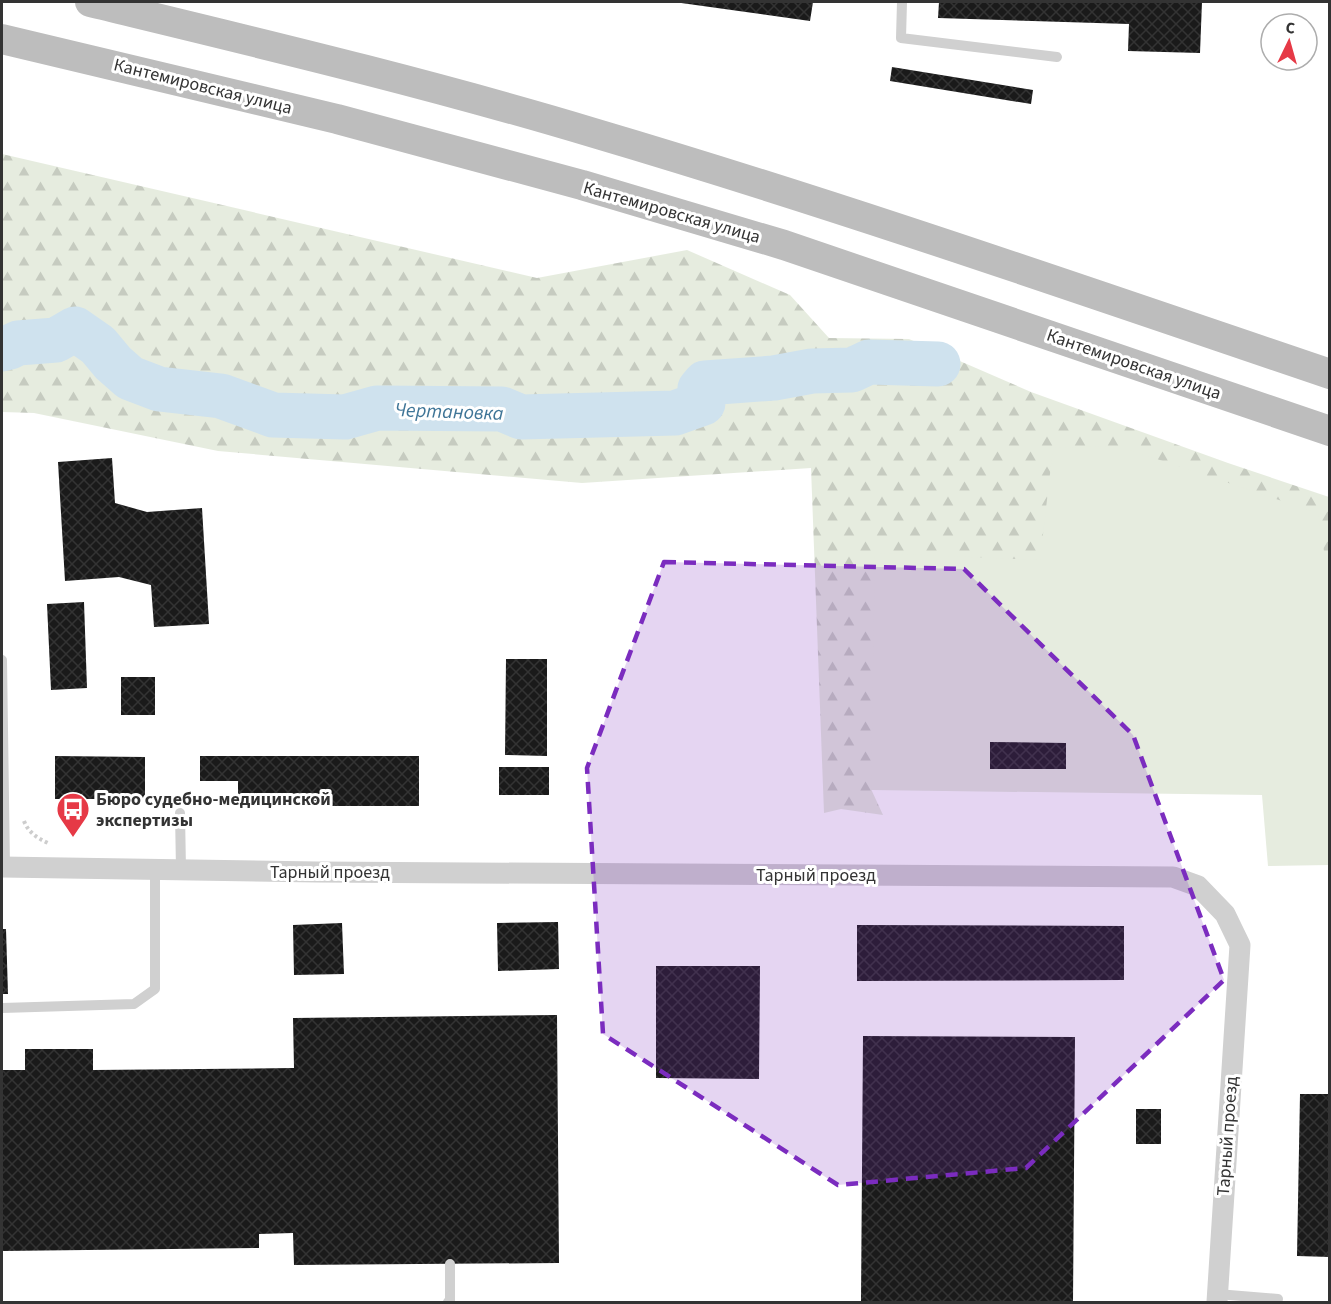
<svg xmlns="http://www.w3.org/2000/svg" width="1331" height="1304" font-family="'Source Sans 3',sans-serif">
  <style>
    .forest { fill: url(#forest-firs) }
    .garden { fill: #e6ecdf }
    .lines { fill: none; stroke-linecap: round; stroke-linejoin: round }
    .river { stroke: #cfe2ee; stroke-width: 45 }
    .building { fill: url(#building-cross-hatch) }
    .path { stroke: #cdcdcd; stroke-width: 4; stroke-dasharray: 3 3; stroke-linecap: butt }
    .lane { stroke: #d0d0d0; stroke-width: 10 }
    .street { stroke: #d0d0d0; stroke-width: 21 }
    .secondary { stroke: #bdbdbd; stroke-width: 30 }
    .marked { fill: #7b2cbf; fill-opacity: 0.2; stroke: #7b2cbf; stroke-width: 4.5; stroke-dasharray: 12 8; stroke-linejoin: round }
    .labels { text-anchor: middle; stroke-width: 6; stroke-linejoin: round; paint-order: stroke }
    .street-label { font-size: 18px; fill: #333; stroke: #fff }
    .poi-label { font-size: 18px; font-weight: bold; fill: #333; stroke: #fff; text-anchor: start }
    .water-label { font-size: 20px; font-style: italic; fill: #3f7597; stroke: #fff }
  </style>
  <defs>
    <pattern id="forest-firs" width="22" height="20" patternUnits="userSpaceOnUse" patternTransform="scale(1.5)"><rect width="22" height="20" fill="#e6ecdf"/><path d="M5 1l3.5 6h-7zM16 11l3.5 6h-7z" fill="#c6cbc0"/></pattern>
    <pattern id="building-cross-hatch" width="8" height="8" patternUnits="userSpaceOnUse" patternTransform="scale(1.5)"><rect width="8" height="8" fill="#1a1a1a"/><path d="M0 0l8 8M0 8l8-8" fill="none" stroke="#333"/></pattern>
  </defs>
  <rect width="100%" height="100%" fill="#fff"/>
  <path class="forest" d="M2,154L537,278L687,250L790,295L829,338L909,339L1031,392L1228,463L1329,497V565L1040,560L871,789L883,815L841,809L824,813L811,468L582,483L218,451L34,413L2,412Z"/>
  <path class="garden" d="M1118,446L1318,513L1326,564L1330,565L1329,865L1268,866L1262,795L871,790L875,553L1040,560L1053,448Z"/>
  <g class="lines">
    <path class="river" d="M2,349L10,347L18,343L56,340L75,329L98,345L113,363L130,378L159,389L221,396L273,415L345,417L377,408L502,409L521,417L675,413L703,403L700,389L705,383L774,378L812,371L852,370L869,362L938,364"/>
  </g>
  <path class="building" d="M674,2H813L810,21Z
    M939,2H1202L1200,53L1128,51L1129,24L938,18Z
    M892,67L1033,90L1031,104L890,81Z
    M112,458L115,503L147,512L202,508L209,624L154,627L151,585L119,577L65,581L58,462Z
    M84,602L87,688L51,690L47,604Z
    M506,659H547V756L505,755Z
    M121,677H155V715H121Z
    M990,742L1066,743V769H990Z
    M55,756L145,757V799H55Z
    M200,756H419V806H238V781H200Z
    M499,767H549V795H499Z
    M558,922L559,969L498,971L497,923Z
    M342,923L344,974L294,975L293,925Z
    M857,925L1124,926V980L857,981Z
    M2,929H6L8,994H2Z
    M656,966H760L759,1079L656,1078Z
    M557,1015L559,1263L294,1265L293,1233L259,1234V1248L2,1251V1070H25V1049H93V1070L294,1068L293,1018Z
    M863,1036L1075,1037L1073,1302H861Z
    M1300,1094H1330V1257L1297,1256Z
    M1136,1109H1161V1144H1136Z"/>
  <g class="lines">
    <path class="path" d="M24,821C28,832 37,838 48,843"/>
    <path class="lane" d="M902,2L901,38L1057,57
      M2,660L5,867
      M180,813L181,870
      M2,1008L134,1004L155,989V870
      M1217,1294L1278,1299
      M448,1302L450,1301V1264"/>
    <path class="street" d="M2,867L317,872L1173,877L1198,886L1225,914L1240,945L1217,1302"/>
    <path class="secondary" d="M90,2C259,43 428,83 594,133C841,206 1085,291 1330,374
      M2,39L337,119L582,185L784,245L1330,431"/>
  </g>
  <path class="marked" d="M664,562L964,569L1133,735L1224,980L1026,1168L838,1185L603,1034L587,768Z"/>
  <defs>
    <symbol id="bus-pin" viewBox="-11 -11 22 30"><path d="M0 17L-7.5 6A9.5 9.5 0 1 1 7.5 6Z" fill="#e63946" stroke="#fff"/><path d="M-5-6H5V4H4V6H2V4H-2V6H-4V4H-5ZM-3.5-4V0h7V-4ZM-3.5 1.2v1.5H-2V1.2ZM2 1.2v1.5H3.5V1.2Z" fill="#fff"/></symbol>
  </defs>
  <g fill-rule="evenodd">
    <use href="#bus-pin" x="54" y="790" width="38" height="52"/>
  </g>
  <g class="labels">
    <g class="street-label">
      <text transform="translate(203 86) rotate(14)" y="6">Кантемировская улица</text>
      <text transform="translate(672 212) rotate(16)" y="6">Кантемировская улица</text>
      <text transform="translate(1134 364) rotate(19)" y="6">Кантемировская улица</text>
      <text x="330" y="878">Тарный проезд</text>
      <text x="816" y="881">Тарный проезд</text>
      <text transform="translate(1227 1136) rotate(-86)" y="6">Тарный проезд</text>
    </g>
    <g class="poi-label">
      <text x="96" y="805">Бюро судебно-медицинской<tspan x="96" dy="21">экспертизы</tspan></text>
    </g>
    <g class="water-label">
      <text transform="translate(449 411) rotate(2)" y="7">Чертановка</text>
    </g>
  </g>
  <rect width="1331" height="1304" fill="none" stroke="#333333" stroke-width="6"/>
  <g transform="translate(1289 42) rotate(5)"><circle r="28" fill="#ffffff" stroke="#adadad" stroke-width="1.5"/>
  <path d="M0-4.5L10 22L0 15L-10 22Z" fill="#e63946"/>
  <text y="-9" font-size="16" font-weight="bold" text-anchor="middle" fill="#333333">С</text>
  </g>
</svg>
